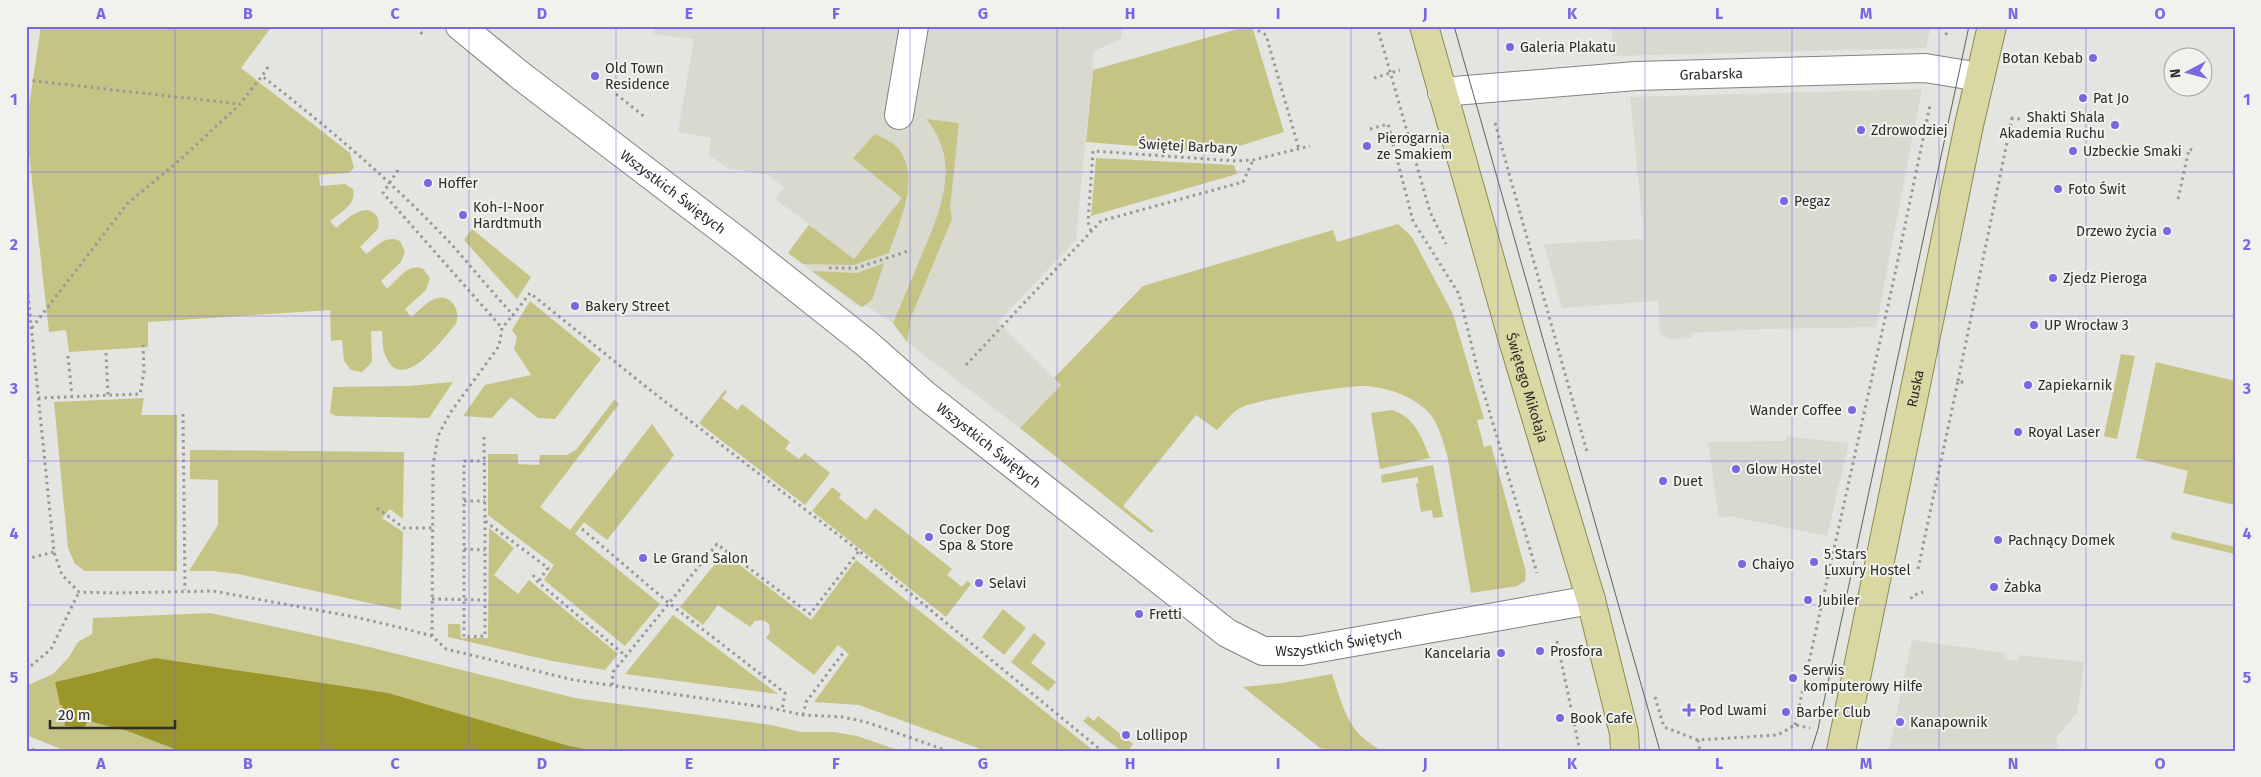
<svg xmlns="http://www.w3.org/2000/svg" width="2261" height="777" font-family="'Fira Sans',sans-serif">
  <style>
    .built { fill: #d9d9cf }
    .green { fill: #c5c485 }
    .water { fill: #9a962a }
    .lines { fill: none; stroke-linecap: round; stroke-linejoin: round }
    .minor-casing { stroke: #82827f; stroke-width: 30 }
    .major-casing { stroke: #8d8b50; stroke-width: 30 }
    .path { stroke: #989895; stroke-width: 3; stroke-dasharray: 2.5 4; stroke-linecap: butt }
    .minor { stroke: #fff; stroke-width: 28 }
    .major { stroke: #dad8a2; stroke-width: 28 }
    .tram { stroke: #616160; stroke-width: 1 }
    .grid { fill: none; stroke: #7b67e2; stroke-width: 1; stroke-opacity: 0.55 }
    .poi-dot { fill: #7b67e2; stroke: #f1f1ee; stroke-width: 2 }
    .labels { text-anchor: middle; stroke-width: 4; stroke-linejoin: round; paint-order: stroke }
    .poi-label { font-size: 14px; fill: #2c2c2b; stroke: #f1f1ee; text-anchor: start }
    .street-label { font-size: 14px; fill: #2c2c2b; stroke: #f1f1ee }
    .neatline { fill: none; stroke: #7b67e2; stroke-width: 2 }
    .grid-label { font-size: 16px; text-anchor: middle; font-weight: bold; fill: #7b67e2 }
  </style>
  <rect width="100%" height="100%" fill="#e4e4e0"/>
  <path class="built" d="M655,26H1123L1121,39L1094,51L1076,240L998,322L1061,385L1020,428L907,342L893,323L866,306L862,307L856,305L788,253L809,224L775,199L784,188L769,175L727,168L709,155L711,138L678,132L694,39L654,34Z
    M1612,26H1931L1926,48L1613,56Z
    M1922,89L1876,327L1762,329L1692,333L1691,338L1669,339L1660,334L1658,301L1562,308L1544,244L1644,239L1630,97Z
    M1786,436L1849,443L1827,536L1730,516L1719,518L1708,442L1785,441Z
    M1912,640L2005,653L2004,659L2018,661L2019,655L2084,662L2077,713L2057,737V751H1889Z"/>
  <path class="green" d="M41,26H272L241,68L350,153L354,168L348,173L319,175L320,186L345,184L353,189C357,205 340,212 330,221L336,228C346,220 363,202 375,214C379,218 379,223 378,229L360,247L366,254C377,246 386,234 400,241L405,252L401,262L381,281L387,289C397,280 409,262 423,269L430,278L426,290L405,309L411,317C418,312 428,300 437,298C452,294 461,312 456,324C443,338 403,395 386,357C382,349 383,339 382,331H371L372,362L362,372L351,370L344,361L342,340L331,341L330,310L148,322V347L69,352L66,330L49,332L26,127Z
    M1248,26H1252L1284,132L1236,147L1235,154L1086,142L1093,70Z
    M926,119L959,123L950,208L952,219L911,317L907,342L893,323C903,300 913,276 923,252C941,209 962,161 926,119Z
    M875,134C882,138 893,142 898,148C922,178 899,222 889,253L854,265L803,264L788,253L809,225L854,259L902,198L853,158Z
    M1096,158L1234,165L1237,174L1091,216Z
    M1398,224L1412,237L1453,314L1484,419L1477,420L1484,447L1491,445L1526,572L1525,581L1517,586L1471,593L1447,454C1441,436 1437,416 1420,405C1405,393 1385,388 1367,386C1348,385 1259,399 1242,407C1232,412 1225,422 1217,430L1196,415L1123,506L1154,531L1151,533L1020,428L1061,385L1054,378L1143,286L1333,230L1337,242Z
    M472,229L531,277L517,299L464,240Z
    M884,263L872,300L862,307L812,271L857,273Z
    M530,301L601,359L555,419L538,418L511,397L492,418L463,416L485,385L531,375L514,349L517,337L512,330Z
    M2121,354L2135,356L2117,439L2104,436Z
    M2156,362L2235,381V505L2183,493L2188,471L2136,458Z
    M453,382L429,418L336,416L330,413L333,387L408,386Z
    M725,390L727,392L722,398L737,410L742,404L790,442L785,449L799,459L805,453L830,473L805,505L699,423Z
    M144,398L141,415H177V571H85L75,564L68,548L54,402Z
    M614,400L619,404L540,507L570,530L652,424L674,455L607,540L584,522L575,534L660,604L625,646L544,580L554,565L488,515V454H518V464L539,465L540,455H567L576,450Z
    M1392,410C1415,417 1422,438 1430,458L1380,469L1371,413Z
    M190,450L404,452L403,519L390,509L382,518L403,532L401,610L238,574L213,571H189L218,525V480L190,479Z
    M1433,465L1443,517L1433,518L1432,510L1421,512L1416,484L1418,483V477L1382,483L1381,475Z
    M832,487L841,494L839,498L866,520L875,508L952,569L947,575L962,587L967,581L971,584L946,617L812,511Z
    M489,528L514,548L494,575L518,594L529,580L618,654L605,670L552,661L448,637V624H460L461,638H488Z
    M2172,532L2235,547V554L2171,539Z
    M724,553L811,620L856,560L1094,751H986L859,705L814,702L849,654L838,645L814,675L766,638L770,632L769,624L763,620L755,621L750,627L718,605L703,625L680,607Z
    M1003,609L1026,628L1004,655L982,637Z
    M210,613L365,646L575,698L771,725L801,732H834L857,736L901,751H595L103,670L55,682L60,705L62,704L66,726L84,728L88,721L127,731L180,751H66L26,735V686L53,674L69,657L78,642L92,634L93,618Z
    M673,615L778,694L625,674Z
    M1034,633L1046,643L1031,663L1056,682L1048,691L1011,662Z
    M1332,674C1339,695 1345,720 1361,736C1367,742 1375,746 1381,751H1343L1320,748L1243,687L1282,683Z
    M1088,716L1094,721L1098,716L1133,744L1128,751H1121L1083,721Z"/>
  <path class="water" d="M155,658L388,693L569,746L595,751H180L127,731L88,721L84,728L65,726L62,705H60L55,682Z"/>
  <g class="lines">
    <defs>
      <g id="minor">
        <path id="s1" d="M460,26L521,76L740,243L866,343L925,395L1227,633L1263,651H1302L1591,600"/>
        <path id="s2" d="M1442,92L1636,76L1925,68L1980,77"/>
        <path d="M899,115L914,26"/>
      </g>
      <g id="major">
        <path id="s3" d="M1424,26L1512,337L1591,600L1624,733L1625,751"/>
        <path id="s4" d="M1841,751L1969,125L1992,26"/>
      </g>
    </defs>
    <use href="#minor" class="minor-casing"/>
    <use href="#major" class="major-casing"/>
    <path class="path" d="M419,26L420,32L425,36
      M1254,26L1255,29L1266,35L1299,149
      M1377,26L1430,212L1446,244
      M1946,35L1948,26
      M268,67L262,76C329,128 395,184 453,246C473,269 493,293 513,315L530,293L645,386L859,551L1102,751
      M1374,78L1400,70
      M26,80L240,104
      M616,94L646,118
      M2011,118L2020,119
      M1495,123L1587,452
      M1370,129L1388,124L1413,221L1459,294L1481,383L1537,573
      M398,170L383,193L502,328
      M2178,199L2189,149L2193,150
      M1091,231L1088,222L1093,151L1236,161L1253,160L1310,146
      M829,268H857L911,250
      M26,275L54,552L62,575L79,592L115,593L213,591L355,617L406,629L432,636L446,649L574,680L771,708L803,715L843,717L866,722L948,751
      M26,330L31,329L127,204L182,158L240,104L262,76
      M106,353L108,395
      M68,356L72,396
      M966,365L1101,221L1243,182L1253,160
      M1958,381L2012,118
      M38,398L140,394L144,372L143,345
      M183,414L185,590
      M484,437L485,521L548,568L538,582
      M464,501H485
      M377,508L404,528H432
      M485,521V636L464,637V461H485
      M582,529L670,604L785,693L782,710
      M464,549L485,550
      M26,559L54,552
      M1918,569L1958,381L1966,383
      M533,575L538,582L627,657
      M432,599L485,600
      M1911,599L1912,596L1923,592
      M432,636L433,466L438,436L450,413L499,346L502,328L513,315
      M1557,641L1580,751
      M26,670L51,649L79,592
      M612,685L613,672L717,544L810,614L859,551
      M1655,697L1664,727L1698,740L1778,735L1795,725L1810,728
      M803,715L806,702L843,653
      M1795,725L1896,269L1930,105
      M1698,740L1700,751
      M26,747L37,751"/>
    <use href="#minor" class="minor"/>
    <use href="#major" class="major"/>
    <path class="tram" d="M1454,26L1660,751
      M1811,751L1818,729L1969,26"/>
  </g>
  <path class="grid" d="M175,26V751M322,26V751M469,26V751M616,26V751M763,26V751M910,26V751M1057,26V751M1204,26V751M1351,26V751M1498,26V751M1645,26V751M1792,26V751M1939,26V751M2086,26V751M26,172H2235M26,316H2235M26,461H2235M26,605H2235"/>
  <g class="poi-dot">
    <circle cx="1510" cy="47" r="5"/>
    <circle cx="2093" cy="58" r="5"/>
    <circle cx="595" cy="76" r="5"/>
    <circle cx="2083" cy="98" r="5"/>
    <circle cx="2115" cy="125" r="5"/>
    <circle cx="1861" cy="130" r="5"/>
    <circle cx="1367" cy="146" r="5"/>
    <circle cx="2073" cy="151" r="5"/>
    <circle cx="428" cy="183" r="5"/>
    <circle cx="2058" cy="189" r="5"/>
    <circle cx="1784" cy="201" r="5"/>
    <circle cx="463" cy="215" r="5"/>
    <circle cx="2167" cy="231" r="5"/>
    <circle cx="2053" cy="278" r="5"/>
    <circle cx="575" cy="306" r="5"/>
    <circle cx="2034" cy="325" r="5"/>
    <circle cx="2028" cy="385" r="5"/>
    <circle cx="1852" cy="410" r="5"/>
    <circle cx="2018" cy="432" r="5"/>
    <circle cx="1736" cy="469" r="5"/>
    <circle cx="1663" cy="481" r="5"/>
    <circle cx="929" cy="537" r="5"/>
    <circle cx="1998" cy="540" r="5"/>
    <circle cx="643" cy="558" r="5"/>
    <circle cx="1814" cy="562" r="5"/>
    <circle cx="1742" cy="564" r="5"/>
    <circle cx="979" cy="583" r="5"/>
    <circle cx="1994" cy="587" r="5"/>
    <circle cx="1808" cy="600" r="5"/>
    <circle cx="1139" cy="614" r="5"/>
    <circle cx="1540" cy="651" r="5"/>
    <circle cx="1501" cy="653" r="5"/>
    <circle cx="1793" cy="678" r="5"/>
    <path d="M1686.5 702.5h5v5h5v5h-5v5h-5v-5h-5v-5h5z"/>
    <circle cx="1786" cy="712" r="5"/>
    <circle cx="1560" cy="718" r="5"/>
    <circle cx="1900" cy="722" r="5"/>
    <circle cx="1126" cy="735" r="5"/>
  </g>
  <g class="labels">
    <g class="poi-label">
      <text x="1520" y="52">Galeria Plakatu</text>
      <text x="2083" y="63" text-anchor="end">Botan Kebab</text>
      <text x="605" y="73">Old Town<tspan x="605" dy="16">Residence</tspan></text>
      <text x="2093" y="103">Pat Jo</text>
      <text x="2105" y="122" text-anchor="end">Shakti Shala<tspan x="2105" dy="16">Akademia Ruchu</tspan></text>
      <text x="1871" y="135">Zdrowodziej</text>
      <text x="1377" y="143">Pierogarnia<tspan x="1377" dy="16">ze Smakiem</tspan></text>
      <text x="2083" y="156">Uzbeckie Smaki</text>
      <text x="438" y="188">Hoffer</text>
      <text x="2068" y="194">Foto Świt</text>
      <text x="1794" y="206">Pegaz</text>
      <text x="473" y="212">Koh-I-Noor<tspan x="473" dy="16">Hardtmuth</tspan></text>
      <text x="2157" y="236" text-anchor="end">Drzewo życia</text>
      <text x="2063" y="283">Zjedz Pieroga</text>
      <text x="585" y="311">Bakery Street</text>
      <text x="2044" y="330">UP Wrocław 3</text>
      <text x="2038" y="390">Zapiekarnik</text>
      <text x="1842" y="415" text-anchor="end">Wander Coffee</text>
      <text x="2028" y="437">Royal Laser</text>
      <text x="1746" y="474">Glow Hostel</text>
      <text x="1673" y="486">Duet</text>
      <text x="939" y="534">Cocker Dog<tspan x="939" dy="16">Spa &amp; Store</tspan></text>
      <text x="2008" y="545">Pachnący Domek</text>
      <text x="1824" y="559">5 Stars<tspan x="1824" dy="16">Luxury Hostel</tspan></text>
      <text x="653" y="563">Le Grand Salon</text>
      <text x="1752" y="569">Chaiyo</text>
      <text x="989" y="588">Selavi</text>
      <text x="2004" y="592">Żabka</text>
      <text x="1818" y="605">Jubiler</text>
      <text x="1149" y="619">Fretti</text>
      <text x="1550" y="656">Prosfora</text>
      <text x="1491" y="658" text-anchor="end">Kancelaria</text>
      <text x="1803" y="675">Serwis<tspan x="1803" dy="16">komputerowy Hilfe</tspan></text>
      <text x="1699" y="715">Pod Lwami</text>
      <text x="1796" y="717">Barber Club</text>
      <text x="1570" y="723">Book Cafe</text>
      <text x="1910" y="727">Kanapownik</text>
      <text x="1136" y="740">Lollipop</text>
    </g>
    <g class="street-label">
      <text dy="5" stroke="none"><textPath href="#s2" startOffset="270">Grabarska</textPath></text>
      <text transform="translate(1188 146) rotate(3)" y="5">Świętej Barbary</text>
      <text dy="5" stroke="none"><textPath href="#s1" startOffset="270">Wszystkich Świętych</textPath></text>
      <text dy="5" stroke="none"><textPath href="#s3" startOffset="376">Świętego Mikołaja</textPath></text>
      <text dy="5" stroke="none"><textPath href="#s4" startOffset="370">Ruska</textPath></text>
      <text dy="5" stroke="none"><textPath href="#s1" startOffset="675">Wszystkich Świętych</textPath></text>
      <text dy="5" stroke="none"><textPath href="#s1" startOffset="1095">Wszystkich Świętych</textPath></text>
    </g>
  </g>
  <rect width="2261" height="777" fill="none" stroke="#f1f1ee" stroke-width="55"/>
  <g transform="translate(2188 72) rotate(264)"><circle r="24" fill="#f1f1ee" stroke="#a2a2a0"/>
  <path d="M0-4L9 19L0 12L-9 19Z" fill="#7b67e2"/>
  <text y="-8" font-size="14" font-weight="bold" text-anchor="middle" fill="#2c2c2b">N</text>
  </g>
  <path d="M50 720v8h125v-8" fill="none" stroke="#2c2c2b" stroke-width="2.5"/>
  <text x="58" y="720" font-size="15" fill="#2c2c2b" stroke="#f1f1ee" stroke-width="4" paint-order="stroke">20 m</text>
  <rect x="28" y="28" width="2206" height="722" class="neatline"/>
  <g class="grid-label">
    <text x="101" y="19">A</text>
    <text x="248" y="19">B</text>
    <text x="395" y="19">C</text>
    <text x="542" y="19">D</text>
    <text x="689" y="19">E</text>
    <text x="836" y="19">F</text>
    <text x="983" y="19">G</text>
    <text x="1130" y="19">H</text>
    <text x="1278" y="19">I</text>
    <text x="1425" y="19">J</text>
    <text x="1572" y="19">K</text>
    <text x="1719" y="19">L</text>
    <text x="1866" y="19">M</text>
    <text x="2013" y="19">N</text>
    <text x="2160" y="19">O</text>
    <text x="14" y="105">1</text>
    <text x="2247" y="105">1</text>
    <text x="14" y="250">2</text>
    <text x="2247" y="250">2</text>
    <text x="14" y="394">3</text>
    <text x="2247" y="394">3</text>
    <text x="14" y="539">4</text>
    <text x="2247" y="539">4</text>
    <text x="14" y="683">5</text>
    <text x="2247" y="683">5</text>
    <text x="101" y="769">A</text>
    <text x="248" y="769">B</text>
    <text x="395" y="769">C</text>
    <text x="542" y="769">D</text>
    <text x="689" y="769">E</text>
    <text x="836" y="769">F</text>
    <text x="983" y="769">G</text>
    <text x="1130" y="769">H</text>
    <text x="1278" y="769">I</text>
    <text x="1425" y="769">J</text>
    <text x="1572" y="769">K</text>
    <text x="1719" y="769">L</text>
    <text x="1866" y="769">M</text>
    <text x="2013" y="769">N</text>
    <text x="2160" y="769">O</text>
  </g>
</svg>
